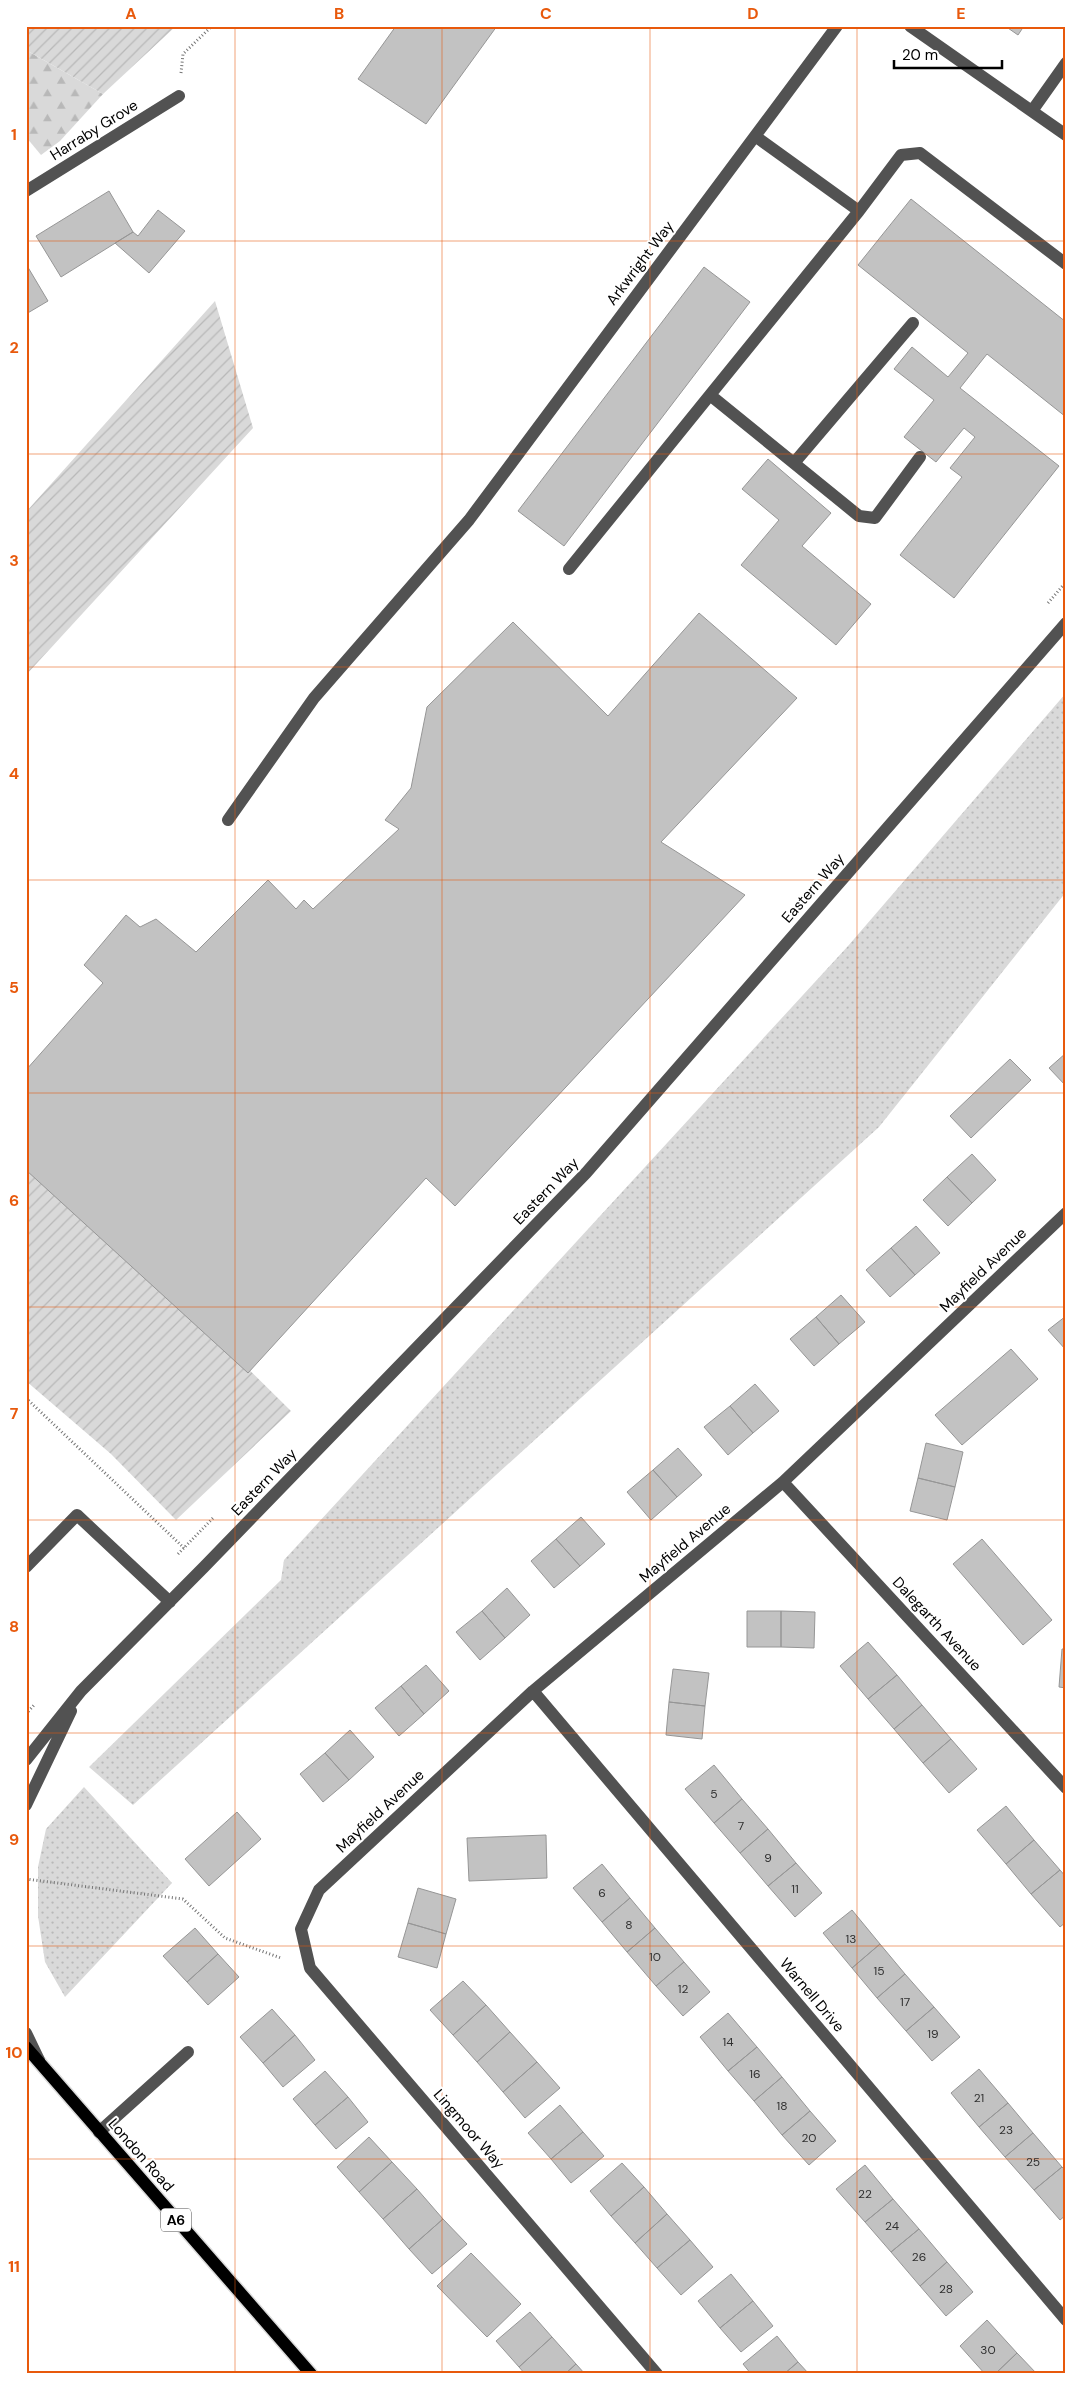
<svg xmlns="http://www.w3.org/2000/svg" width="1092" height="2400" font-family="'DM Sans',sans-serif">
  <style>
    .grass { fill: url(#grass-dots) }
    .forest { fill: url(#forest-firs) }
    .garden { fill: url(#garden-furrows) }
    .building { fill: #c2c2c2; stroke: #969696 }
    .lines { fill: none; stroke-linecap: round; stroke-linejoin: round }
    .major-casing { stroke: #dbdbdb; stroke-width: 15 }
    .path { stroke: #747474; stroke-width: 3; stroke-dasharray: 1 2.5; stroke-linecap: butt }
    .minor { stroke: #525252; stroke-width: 12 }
    .major { stroke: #000; stroke-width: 12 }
    .grid { fill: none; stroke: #e8590c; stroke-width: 1; stroke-opacity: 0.55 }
    .labels { text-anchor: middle; stroke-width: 4; stroke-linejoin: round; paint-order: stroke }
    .number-label { font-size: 12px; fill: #303030 }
    .shield { fill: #fff; stroke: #4c4c4c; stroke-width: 1 }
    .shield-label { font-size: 14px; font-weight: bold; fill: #000 }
    .street-label { font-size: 15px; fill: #000; stroke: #fff }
    .neatline { fill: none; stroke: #e8590c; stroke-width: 2 }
    .grid-label { font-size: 16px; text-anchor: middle; font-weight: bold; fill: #e8590c }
  </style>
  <defs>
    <pattern id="grass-dots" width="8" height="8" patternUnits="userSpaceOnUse" patternTransform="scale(1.25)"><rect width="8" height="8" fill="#d9d9d9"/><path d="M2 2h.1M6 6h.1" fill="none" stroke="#b8b8b8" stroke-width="1.8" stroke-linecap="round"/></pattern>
    <pattern id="forest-firs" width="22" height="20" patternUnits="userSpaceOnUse" patternTransform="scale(1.25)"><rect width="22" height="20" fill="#d9d9d9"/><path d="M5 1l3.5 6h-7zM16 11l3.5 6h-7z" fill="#b8b8b8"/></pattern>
    <pattern id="garden-furrows" width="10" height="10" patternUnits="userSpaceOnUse" patternTransform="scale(1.25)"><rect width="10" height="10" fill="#d9d9d9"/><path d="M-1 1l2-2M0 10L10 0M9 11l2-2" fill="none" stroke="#b8b8b8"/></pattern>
  </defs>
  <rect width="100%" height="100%" fill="#fff"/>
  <path class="grass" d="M1066,693V892L879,1127L133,1805L89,1767L281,1580L284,1560L848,946Z
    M84,1787L172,1883L65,1997L45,1962L38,1916V1867L46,1829Z"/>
  <path class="forest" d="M26,50L103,94L60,141L41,155L26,137Z"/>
  <path class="garden" d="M26,26H176L103,94L26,50Z
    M215,301L253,428L26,675V512Z
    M26,1149L291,1411L176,1520L111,1454L26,1381Z"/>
  <path class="building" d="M396,26H497L426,124L358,79Z
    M1005,26H1024L1018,35Z
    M109,191L133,232L61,277L36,236Z
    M911,199L1066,322V417L987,354L960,388L1059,466L954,598L900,555L962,477L950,468L975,437L964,428L936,462L904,437L934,400L894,369L912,347L948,377L968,353L858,265Z
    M158,210L185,231L149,273L115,243L133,232L138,236Z
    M26,264L48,301L26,314Z
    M704,267L750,302L564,546L518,511Z
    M768,459L831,513L802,546L871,604L836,645L741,565L779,520L742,489Z
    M699,613L797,698L661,842L745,895L455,1206L426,1178L248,1373L26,1170V1070L103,983L84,965L126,915L140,927L156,919L196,952L268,880L296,909L304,900L313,909L399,829L385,820L411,788L427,707L513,622L608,716Z
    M1066,1053V1086L1049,1068Z
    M1010,1059L1031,1080L971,1138L950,1116Z
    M972,1154L996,1180L972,1203L947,1177Z
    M947,1177L972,1203L948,1226L923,1200Z
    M916,1226L940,1253L915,1275L891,1248Z
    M891,1248L915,1275L890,1297L866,1270Z
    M841,1295L865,1322L839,1344L816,1317Z
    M1066,1316V1350L1048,1330Z
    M816,1317L839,1344L814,1366L790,1339Z
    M1011,1349L1038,1379L962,1445L935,1415Z
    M755,1384L779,1411L753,1433L730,1406Z
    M730,1406L753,1433L728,1455L704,1427Z
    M926,1443L963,1452L955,1487L918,1478Z
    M678,1448L702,1475L677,1497L653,1470Z
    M653,1470L677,1497L651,1520L627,1492Z
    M918,1478L955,1487L947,1520L910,1511Z
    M581,1517L605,1544L580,1566L556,1539Z
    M556,1539L580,1566L554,1588L531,1561Z
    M982,1539L1052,1620L1023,1645L953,1564Z
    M507,1588L530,1615L505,1638L482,1611Z
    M482,1611L505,1638L480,1660L456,1632Z
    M747,1611H781V1647H747Z
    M781,1611L815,1612L814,1648L781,1647Z
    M868,1642L897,1675L868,1699L840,1666Z
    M1062,1649H1066V1688L1059,1687Z
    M426,1665L449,1691L424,1714L401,1686Z
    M673,1669L709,1673L705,1706L669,1702Z
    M897,1675L922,1705L894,1729L868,1699Z
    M401,1686L424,1714L399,1736L375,1708Z
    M669,1702L705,1706L702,1739L666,1735Z
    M922,1705L951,1739L923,1763L894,1729Z
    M350,1730L374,1757L349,1780L325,1753Z
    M951,1739L977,1769L949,1793L923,1763Z
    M325,1753L349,1780L323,1802L300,1774Z
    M714,1765L742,1799L714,1823L685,1789Z
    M742,1799L768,1829L740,1853L714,1823Z
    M1006,1806L1034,1840L1006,1864L977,1830Z
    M237,1812L261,1839L209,1886L185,1859Z
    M768,1829L796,1863L768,1886L740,1853Z
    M546,1835L547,1878L469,1881L467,1838Z
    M1034,1840L1060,1870L1031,1894L1006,1864Z
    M796,1863L822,1893L795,1917L768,1886Z
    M602,1864L630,1898L602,1922L573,1888Z
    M1060,1870L1066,1877V1922L1060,1927L1031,1894Z
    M418,1888L456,1899L446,1934L408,1923Z
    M630,1898L655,1928L627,1952L602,1922Z
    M852,1910L880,1944L852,1968L823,1933Z
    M408,1923L446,1934L437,1968L398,1957Z
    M195,1928L218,1954L187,1982L163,1956Z
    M655,1928L684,1962L656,1986L627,1952Z
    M880,1944L905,1974L877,1998L852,1968Z
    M218,1954L239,1977L208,2005L187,1982Z
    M684,1962L710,1992L683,2016L656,1986Z
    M905,1974L934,2007L906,2031L877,1998Z
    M463,1981L486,2005L453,2035L430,2010Z
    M486,2005L510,2032L477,2062L453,2035Z
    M934,2007L960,2037L932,2061L906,2031Z
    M272,2009L295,2035L263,2063L240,2037Z
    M728,2013L757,2047L728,2071L700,2037Z
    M510,2032L537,2062L503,2092L477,2062Z
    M295,2035L315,2060L283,2087L263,2063Z
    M757,2047L782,2077L754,2101L728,2071Z
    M537,2062L560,2088L525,2118L503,2092Z
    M979,2069L1008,2103L979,2127L951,2093Z
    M325,2071L348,2097L315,2125L293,2099Z
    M782,2077L810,2111L782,2135L754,2101Z
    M348,2097L368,2122L336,2149L315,2125Z
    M1008,2103L1033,2133L1005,2157L979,2127Z
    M560,2105L583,2132L551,2159L528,2133Z
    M810,2111L836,2141L809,2165L782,2135Z
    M583,2132L604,2156L571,2183L551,2159Z
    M1033,2133L1062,2167L1034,2190L1005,2157Z
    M369,2137L392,2162L359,2192L337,2167Z
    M392,2162L417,2189L383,2219L359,2192Z
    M622,2163L644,2187L611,2216L590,2191Z
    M865,2165L893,2199L865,2222L836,2189Z
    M1062,2167L1066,2171V2215L1060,2220L1034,2190Z
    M644,2187L667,2214L635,2243L611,2216Z
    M417,2189L443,2219L409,2249L383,2219Z
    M893,2199L919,2229L891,2252L865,2222Z
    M667,2214L690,2240L657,2268L635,2243Z
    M443,2219L467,2244L432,2274L409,2249Z
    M919,2229L947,2262L920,2286L891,2252Z
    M690,2240L713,2267L681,2295L657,2268Z
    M471,2253L521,2304L487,2337L437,2286Z
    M947,2262L973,2292L946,2316L920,2286Z
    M731,2274L753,2301L720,2328L698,2301Z
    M753,2301L773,2326L741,2352L720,2328Z
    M530,2312L552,2337L519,2367L496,2341Z
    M987,2320L1017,2353L995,2374H985L960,2346Z
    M777,2336L798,2362L784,2374H751L743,2364Z
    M552,2337L576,2364L565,2374H525L519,2367Z
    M1017,2353L1037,2374H995Z
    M798,2362L809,2374H784Z
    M576,2364L585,2374H565Z"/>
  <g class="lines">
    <defs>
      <path id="major" d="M26,2047L311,2374"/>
    </defs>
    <use href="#major" class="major-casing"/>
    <path class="path" d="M181,73L183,54L212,26
      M1048,603L1066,582
      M26,1398L184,1548
      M178,1554L214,1517
      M26,1714L34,1705
      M26,1879L183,1899L225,1938L281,1958"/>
    <path class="minor" d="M910,26L1066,135
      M1032,111L1066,63
      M755,136L859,211
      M26,191L179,96
      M710,395L859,516L875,518L920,457
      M794,463L913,323
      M569,569L859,211L901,155L920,153L1066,264
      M228,820L314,698L469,520L837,26
      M783,1482L1066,1788
      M26,1567L77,1515L170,1602
      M533,1691L1066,2320
      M26,1760L81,1691L204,1567L586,1173L1066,623
      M26,1805L71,1711
      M26,2033L39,2060
      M99,2132L188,2052
      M657,2374L310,1968L301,1929L319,1890L533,1691L783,1482L1066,1213"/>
    <use href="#major" class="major"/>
  </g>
  <path class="grid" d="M235,26V2374M442,26V2374M650,26V2374M857,26V2374M26,241H1066M26,454H1066M26,667H1066M26,880H1066M26,1093H1066M26,1307H1066M26,1520H1066M26,1733H1066M26,1946H1066M26,2159H1066"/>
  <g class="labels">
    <g class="number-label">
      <text x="714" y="1798">5</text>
      <text x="741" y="1830">7</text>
      <text x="768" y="1862">9</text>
      <text x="795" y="1893">11</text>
      <text x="602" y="1897">6</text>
      <text x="629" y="1929">8</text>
      <text x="851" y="1943">13</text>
      <text x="655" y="1961">10</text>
      <text x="879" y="1975">15</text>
      <text x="683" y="1993">12</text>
      <text x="905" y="2006">17</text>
      <text x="933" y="2038">19</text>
      <text x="728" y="2046">14</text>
      <text x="755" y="2078">16</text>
      <text x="979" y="2102">21</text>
      <text x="782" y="2110">18</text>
      <text x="1006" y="2134">23</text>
      <text x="809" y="2142">20</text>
      <text x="1033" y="2166">25</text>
      <text x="865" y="2198">22</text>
      <text x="892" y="2230">24</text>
      <text x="919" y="2261">26</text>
      <text x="946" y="2293">28</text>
      <text x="988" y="2354">30</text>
    </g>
    <rect class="shield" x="161" y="2208.5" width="30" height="23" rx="4"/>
    <g class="shield-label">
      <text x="176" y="2225">A6</text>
    </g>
    <g class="street-label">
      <text transform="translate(94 130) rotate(-32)" y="5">Harraby Grove</text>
      <text transform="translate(640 263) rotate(-53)" y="5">Arkwright Way</text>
      <text transform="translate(813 888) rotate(-49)" y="5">Eastern Way</text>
      <text transform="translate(546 1191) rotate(-46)" y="5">Eastern Way</text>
      <text transform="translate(983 1270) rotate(-44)" y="5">Mayfield Avenue</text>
      <text transform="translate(264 1482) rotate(-46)" y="5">Eastern Way</text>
      <text transform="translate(685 1543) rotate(-40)" y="5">Mayfield Avenue</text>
      <text transform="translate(937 1624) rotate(47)" y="5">Dalegarth Avenue</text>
      <text transform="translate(380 1811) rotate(-43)" y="5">Mayfield Avenue</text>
      <text transform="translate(812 1995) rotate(50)" y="5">Warnell Drive</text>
      <text transform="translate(469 2129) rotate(49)" y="5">Lingmoor Way</text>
      <text transform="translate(141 2155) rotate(49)" y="5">London Road</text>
    </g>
  </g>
  <rect width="1092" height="2400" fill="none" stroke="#ffffff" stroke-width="55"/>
  <path d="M894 60v8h108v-8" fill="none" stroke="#000000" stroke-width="2.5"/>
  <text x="902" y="60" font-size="15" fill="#000000" stroke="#ffffff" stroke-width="4" paint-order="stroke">20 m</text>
  <rect x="28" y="28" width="1036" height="2344" class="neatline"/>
  <g class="grid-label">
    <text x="131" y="19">A</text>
    <text x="339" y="19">B</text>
    <text x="546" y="19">C</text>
    <text x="753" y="19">D</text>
    <text x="961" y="19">E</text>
    <text x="14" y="140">1</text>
    <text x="14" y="353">2</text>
    <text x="14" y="566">3</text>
    <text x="14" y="779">4</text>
    <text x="14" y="993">5</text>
    <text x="14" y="1206">6</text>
    <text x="14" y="1419">7</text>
    <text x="14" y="1632">8</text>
    <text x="14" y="1845">9</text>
    <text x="14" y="2058">10</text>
    <text x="14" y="2272">11</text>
  </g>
</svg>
